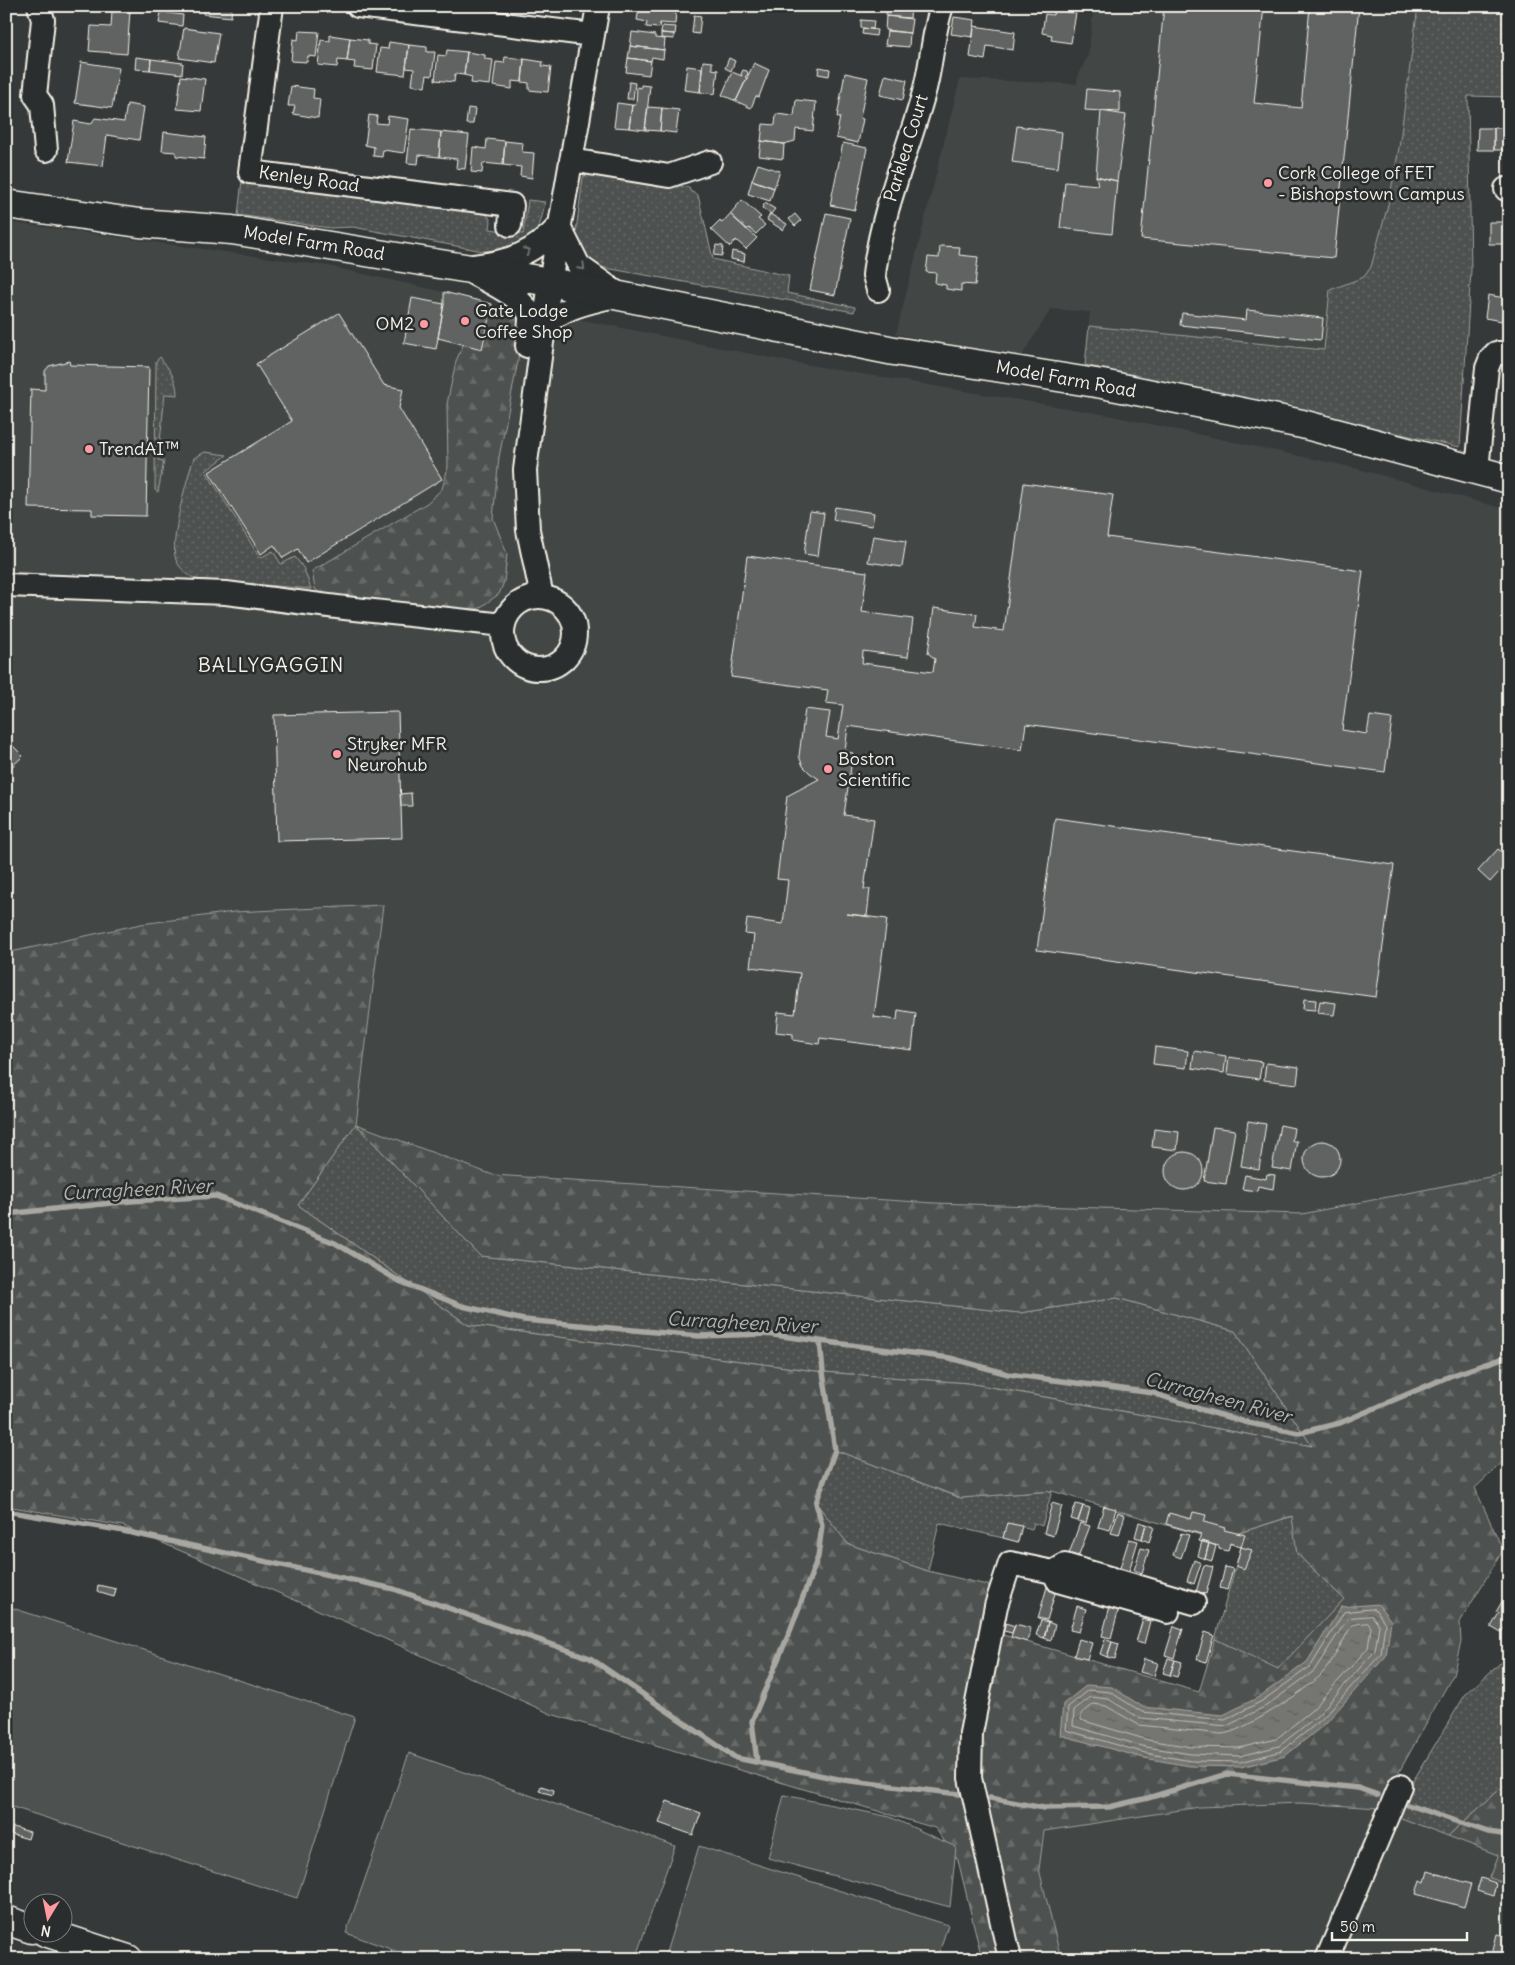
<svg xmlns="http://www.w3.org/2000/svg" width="1515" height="1965" font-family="Delius,sans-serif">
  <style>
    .built { fill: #434645 }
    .grass { fill: url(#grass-dots); stroke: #a1a19c }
    .forest { fill: url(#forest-firs); stroke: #a1a19c; fill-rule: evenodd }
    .pitch { fill: #4e514f; stroke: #a1a19c }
    .water { fill: url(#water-ripples); stroke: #a8a7a1 }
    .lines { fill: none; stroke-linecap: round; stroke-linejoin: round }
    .shore { stroke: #c1bfb9; stroke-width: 1 }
    .stream { stroke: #a8a7a1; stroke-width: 5.5 }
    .building { fill: #616362; stroke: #f4f1e8 }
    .minor-casing { stroke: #f4f1e8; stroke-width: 26 }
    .major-casing { stroke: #f4f1e8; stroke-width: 31 }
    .highway-casing { stroke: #f4f1e8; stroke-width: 31 }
    .minor { stroke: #2a2d2e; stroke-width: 22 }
    .major { stroke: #2a2d2e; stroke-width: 28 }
    .highway { stroke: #2a2d2e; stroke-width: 28 }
    .oneway { stroke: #71726f }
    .poi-dot { fill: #ff9aa2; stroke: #2a2d2e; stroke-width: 2 }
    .labels { text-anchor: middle; stroke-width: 5; stroke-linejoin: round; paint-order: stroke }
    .street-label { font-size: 18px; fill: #f4f1e8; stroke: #2a2d2e }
    .poi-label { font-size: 18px; fill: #f4f1e8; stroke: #2a2d2e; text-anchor: start }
    .water-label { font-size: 19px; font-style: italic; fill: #b4b3ad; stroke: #2a2d2e }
    .quarter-label { font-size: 20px; letter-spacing: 1px; fill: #f4f1e8; stroke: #2a2d2e }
  </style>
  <defs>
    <pattern id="grass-dots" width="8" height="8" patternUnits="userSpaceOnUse" patternTransform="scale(1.25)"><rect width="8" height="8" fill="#4e514f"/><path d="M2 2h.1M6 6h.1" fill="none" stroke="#686a68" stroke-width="1.8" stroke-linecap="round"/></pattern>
    <pattern id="forest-firs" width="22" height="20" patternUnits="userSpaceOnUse" patternTransform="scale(1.25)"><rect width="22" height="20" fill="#4e514f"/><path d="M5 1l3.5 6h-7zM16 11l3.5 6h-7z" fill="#686a68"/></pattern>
    <pattern id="water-ripples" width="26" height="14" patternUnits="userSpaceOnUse" patternTransform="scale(1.25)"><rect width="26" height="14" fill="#757572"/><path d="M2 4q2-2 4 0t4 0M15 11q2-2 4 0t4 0" fill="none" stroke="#5f5e5c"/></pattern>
  </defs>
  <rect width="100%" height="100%" fill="#363939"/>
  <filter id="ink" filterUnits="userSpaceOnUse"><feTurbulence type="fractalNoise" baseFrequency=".02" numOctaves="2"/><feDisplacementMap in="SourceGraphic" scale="10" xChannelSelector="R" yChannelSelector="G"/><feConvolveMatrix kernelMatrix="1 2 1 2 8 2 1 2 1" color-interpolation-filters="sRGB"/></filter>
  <g filter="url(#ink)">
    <path class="built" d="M1094,6H1509V97L1468,96L1471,270L1460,447L1085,365L1090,312L1051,309L1021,357L896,334L960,79L1077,84L1078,76L1088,55Z
      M6,222L328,266L444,292V304L438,338L481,348L492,304L506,315L509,327L564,333L570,323L578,319L791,362L1108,415L1351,467L1509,510V1173L1302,1214L934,1203L493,1175L356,1124L383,906L234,912L141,924L6,953Z
      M1300,1803L1379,1808L1499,1855L1489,1878L1509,1884V1959H1061L1039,1869L1044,1831L1200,1807Z"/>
    <path class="grass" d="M1418,6H1509V97L1468,96L1471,270L1460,447L1085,365L1089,326L1324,350L1330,290L1364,277L1371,267L1389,201L1399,148Z
      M590,174L689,187L690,191L698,195L713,259L789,276L787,293L855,307L854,312L594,266L575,239L583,177Z
      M242,180L485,211L491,221L490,229L523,234L528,200L545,202C543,211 542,220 538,228C528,247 502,251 483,251L353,227L330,228L238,215Z
      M160,357C169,369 177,379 177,395L165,394L158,460L164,461L158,492L155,490L156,361Z
      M205,452L227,455L206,471L260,558L273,551L281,564L295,557L304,569L311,589L195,579C187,574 180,569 176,560C169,543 187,477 194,458Z
      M356,1124L480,1256L1020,1313L1117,1298L1235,1331L1312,1446L968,1383L823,1372L468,1325L298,1205Z
      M835,1450L961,1498L1052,1491L1042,1526L1034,1523L1032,1529L1007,1523L1003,1538L939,1523L928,1571L848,1544L816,1503Z
      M1293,1516L1297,1554L1344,1599L1278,1670L1215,1639L1241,1547L1217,1540Z
      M1509,1655V1781L1448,1836L1396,1816L1407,1791L1465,1695Z"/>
    <path class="forest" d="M507,305L521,317L518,361L499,457L493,518L507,554L504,582L499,594L478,609H439L324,596L315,589L312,571L427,503L442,489L448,467L447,404L456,361L467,336L471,320Z
      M383,905L356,1124L493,1175L934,1203L1302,1214L1509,1173V1456L1475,1488L1503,1550L1460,1622L1461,1642L1453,1675L1379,1808L1300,1803L1200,1807L1044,1831L1039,1869L1061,1959H1018L978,1778L979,1730L996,1633L1199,1692L1215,1639L1278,1669L1344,1599L1297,1554L1292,1516L1217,1540L1052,1491L961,1498L835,1450L816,1503L848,1544L928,1571L991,1586L966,1738L1004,1959H982L958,1860L935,1828L551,1714L383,1638L123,1526L6,1506V953L141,924L234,912ZM356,1124L480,1256L1020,1313L1117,1298L1235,1331L1312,1446L968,1383L823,1372L468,1325L298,1205Z
      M1509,1781V1884L1489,1878L1498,1855L1448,1836Z"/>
    <path class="pitch" d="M6,1606L355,1717L297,1898L6,1805Z
      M409,1753L675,1846L635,1959H418L346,1933Z
      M784,1795L890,1817L956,1847L950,1907L768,1858Z
      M699,1846L948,1925L937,1959H664Z"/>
    <path class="water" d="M1378,1604L1391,1621L1386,1656L1325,1724L1285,1756L1241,1767L1190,1766L1144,1758L1060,1735L1063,1704L1087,1685L1112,1687L1143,1707L1223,1715L1259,1697L1307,1662L1341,1607Z"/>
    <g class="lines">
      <path class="shore" d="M1375,1609L1385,1623L1381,1654L1321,1720L1282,1751L1241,1762L1191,1761L1145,1753L1066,1730L1068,1707L1089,1690L1110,1692L1142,1712L1225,1720L1262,1701L1311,1666L1344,1612Z
        M1372,1616L1379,1625L1375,1651L1317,1716L1279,1746L1240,1756L1191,1754L1146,1747L1073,1726L1074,1710L1091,1697L1108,1699L1140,1718L1227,1726L1266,1706L1314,1671L1348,1618Z
        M1368,1623L1371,1627L1368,1648L1312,1710L1276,1739L1239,1748L1192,1747L1148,1740L1081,1720V1714L1094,1704L1106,1706L1139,1725L1221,1734C1241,1734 1306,1690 1321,1675C1333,1662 1343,1640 1352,1625Z"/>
      <path class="stream" d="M6,1214L131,1201L216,1196L335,1243L399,1281L462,1306L524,1320L699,1336L766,1334L950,1358L1008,1374L1153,1393L1203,1410L1249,1423L1299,1433L1340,1423L1450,1376L1509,1356
        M6,1511L118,1530L394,1589L590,1658L736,1758L843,1780L959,1794
        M757,1762L752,1721L790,1631L818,1557L822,1525L816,1503L835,1450L823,1372L820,1341
        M990,1798L1044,1808L1109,1807L1148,1798L1227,1774L1358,1788L1378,1795
        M1408,1805L1488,1832L1509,1835"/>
    </g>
    <path class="building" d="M204,6H232L231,17L203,14Z
      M639,6H662L661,10L639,8Z
      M887,6H911L910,18L886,16Z
      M1164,6H1264L1254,103L1301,108L1310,6H1359L1334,258L1141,239Z
      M639,8L676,12L675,24L660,23L659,28L646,27L647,22L637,20Z
      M1054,10L1076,13L1071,43L1051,40L1052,35L1042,33L1045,14L1053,15Z
      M112,11H130L127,54L89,51L91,26L111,27Z
      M161,12L183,15L182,26L159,23Z
      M694,15L701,16L699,34L692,33Z
      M886,16L912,19L910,33L885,30Z
      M954,17L975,20L973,37L951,34Z
      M861,20L874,21L873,29L861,28Z
      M662,26L676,27L675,34L661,33Z
      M974,26L1015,32L1013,50L987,46L985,60L970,57Z
      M184,28L219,33L214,63L179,58Z
      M863,28L877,30L876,36L862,34Z
      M299,31L319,32L316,57L308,56L307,62L291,61L293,39L298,40Z
      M887,31L910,33L909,47L885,45Z
      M632,32L655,35V38L665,39L664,50L630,46Z
      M661,33L674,34V39L661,38Z
      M330,35L350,38L347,61L338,60L337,67L318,65L321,40L330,41Z
      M350,38L368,40V44L376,45L373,70L354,68L355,62L347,61Z
      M389,42L409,45L405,75L377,72L380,48L388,49Z
      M409,45L427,47V52H435L432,76L427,75L425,87L412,85L414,69L406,68Z
      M630,46L664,50L663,59L652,57L651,61L628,58Z
      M447,50L467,52L464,75L455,74L454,82L435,80L438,55L446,56Z
      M467,52L485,55V59L493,60L490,85L471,83L472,77L464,75Z
      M136,57L151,59L150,70L135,69Z
      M505,57L524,59L522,82L512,81V89L493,86L496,62L504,63Z
      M628,58L651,61L649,75L626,72Z
      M729,58L735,61L731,71L725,68Z
      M151,59L183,63L182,74L150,70Z
      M524,59L543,62L542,66L551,67L548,92L529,90V83L522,82Z
      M703,61L712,62V69L718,70L715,94L700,92Z
      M81,62L119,68L112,108L75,103Z
      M754,63L769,70L759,97L756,96L751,108L736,101Z
      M687,66L702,68L700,92L684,90Z
      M819,67L830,69L829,76L818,74Z
      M743,70L747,71L748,74L745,77L747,78L736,101L722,95L732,72L742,76L741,74Z
      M845,73L868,78L860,118L863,119L858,143L836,138L840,117H837Z
      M885,75L907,80L903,100L880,95Z
      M181,76L205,79L201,111L177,109Z
      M629,82L635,83L633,99H627Z
      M641,85L650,86L645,130L629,128L632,105H636L637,87L641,88Z
      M291,86L314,89L313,98L320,99L318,118L293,114L295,106H288Z
      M1087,89L1120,92V112L1085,110Z
      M796,100L816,102L813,131L796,129L795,141L784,144L761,141L763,124L775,125L776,114L794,116Z
      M617,103L632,105L629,128L614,127Z
      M127,104L144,107L139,140L107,135L103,166L68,162L74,121L91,124L95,118L124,122Z
      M648,107L662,108L660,131L645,130Z
      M468,108L475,109L473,124H466Z
      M662,108L679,110L676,133L660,131Z
      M1101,111L1126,115L1117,181L1096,176Z
      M369,115L377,116L376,123L387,124L388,116L409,119L404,153L383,150L382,157L373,156L374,147L365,145Z
      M1017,126L1062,132L1058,168L1012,162Z
      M1478,128H1494V150H1477Z
      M1494,128H1509V150H1494Z
      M411,129L441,132L439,157L419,155L418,164L407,163Z
      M164,132L206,137L204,159L176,156V152L162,151Z
      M441,132L469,135L465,169L456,168L457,159L439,157Z
      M487,139L505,141L503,165L483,163L482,173L471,172L473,147L486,149Z
      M505,141L523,143L522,152L534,153L532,178L520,176L521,167L503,165Z
      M761,141L784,144L783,159L759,156Z
      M843,143L867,148L855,210L830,205Z
      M758,164L780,171L774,188L752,180Z
      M1096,176L1117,181L1112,234L1060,228L1065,182L1098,185Z
      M752,180L774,188L770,201L748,194Z
      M742,200L761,217L758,219L765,225L756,234L749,228L747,230L730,214Z
      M765,203L775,209L771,214L762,208Z
      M826,213L850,218L835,295L810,290Z
      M730,214L757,238L746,249L736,240L730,247L711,229L720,220L722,223Z
      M770,214L787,224L783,230L767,220Z
      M795,214L801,221L795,226L789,219Z
      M1489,222H1506L1505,244H1489Z
      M1506,222H1509V245L1505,244Z
      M716,245L723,246L722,256L714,255Z
      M940,246L960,247L959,255L978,257L975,285L961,284V291L946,289V285L935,283L936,273L926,272L928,257L939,258Z
      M732,251L745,254L744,262L731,259Z
      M444,292L492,304L482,349L438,338L444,304Z
      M1488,295L1505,298L1502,321L1485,318Z
      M412,298L444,304L436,349L404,343Z
      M1505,298H1509V322L1502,321Z
      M1247,310L1323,318L1321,340L1180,325L1182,313L1246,320Z
      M339,313L384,385L403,389L399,408L442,479L306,563L298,549L283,558L274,545L261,554L209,472L292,421L256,364Z
      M69,361L70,365L149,367L146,516L92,515V509L28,508L31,389L45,390V371L49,366Z
      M1024,483L1113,495L1107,537L1363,571L1342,730L1367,734L1370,716L1392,719L1385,772L1026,724L1022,750L848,726L845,752L853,753L844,815L874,819L864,889H870L867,916L847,914L887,919L874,1017L897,1020L898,1010L916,1013L912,1050L820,1038L819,1044L793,1040V1034L776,1032L778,1012L795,1014L800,973L750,967L754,935L745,934L747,919L783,924L788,880L777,879L787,796L819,779L810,773L803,766L799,756L805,709L830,712L826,737L838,739L843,705L826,703L828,690L731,677L747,556L867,572L862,612L913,619L908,657L863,651L862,663L933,672L935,659L928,653L934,608L977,614L975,627L1004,631Z
      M835,507L874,513L872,526L833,520Z
      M810,511L824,513L818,556L804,554Z
      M873,536L906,541L902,567L868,562Z
      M398,712L402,838L277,841L274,715Z
      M6,739L23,756L6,772Z
      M411,793L412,806H401L400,794Z
      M1055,818L1394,865L1376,997L1037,950Z
      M1498,849L1509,858V861L1490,882L1478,871Z
      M1304,999L1316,1000L1315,1010L1303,1009Z
      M1320,1001L1336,1003L1334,1015L1318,1013Z
      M1155,1047L1188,1051L1186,1068L1153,1064Z
      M1194,1051L1226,1056L1224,1073L1192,1068Z
      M1229,1057L1262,1062L1259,1079L1227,1074Z
      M1266,1063L1299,1067L1297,1084L1264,1080Z
      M1248,1121L1266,1124L1259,1169L1241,1166Z
      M1280,1125L1294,1128L1292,1141H1297L1292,1171L1272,1168Z
      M1213,1127L1235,1130L1226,1184L1204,1181Z
      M1154,1129L1179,1132L1177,1150L1152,1147Z
      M1304 1159a18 18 0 1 1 36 0a18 18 0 1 1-36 0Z
      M1165 1171a19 19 0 1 1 38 0a19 19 0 1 1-38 0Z
      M1267,1174L1275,1175L1273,1189L1258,1186L1257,1191L1242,1189L1245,1175L1266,1179Z
      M1052,1503L1062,1506L1053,1536L1044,1533Z
      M1076,1504L1083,1506L1078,1521L1071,1519Z
      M1083,1506L1090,1508L1086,1523L1078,1521Z
      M1104,1506L1116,1509L1110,1530L1098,1527Z
      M1118,1512L1125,1515L1119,1535L1111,1533Z
      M1193,1512L1206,1515L1204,1522L1225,1528L1224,1530L1245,1535L1241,1547L1230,1543L1228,1551L1219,1549V1546L1199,1541L1201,1534L1166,1524L1169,1513L1191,1519Z
      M1139,1522L1146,1524L1142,1539L1135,1537Z
      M1007,1523L1022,1526L1018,1542L1003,1538Z
      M1080,1523L1090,1526L1078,1557L1069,1554Z
      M1146,1524L1154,1527L1149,1542L1142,1539Z
      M1181,1533L1189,1535L1181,1558L1173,1555Z
      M1129,1539L1138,1541L1129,1571L1120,1568Z
      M1202,1541L1209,1543L1205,1559L1198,1556Z
      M1209,1543L1216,1546L1212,1561L1205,1559Z
      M1241,1547L1252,1550L1244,1569L1236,1566Z
      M1141,1548L1149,1550L1142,1573L1134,1570Z
      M1194,1560L1201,1563L1194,1584L1187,1581Z
      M1204,1565L1213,1567L1206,1594L1196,1592Z
      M1225,1567L1233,1569L1227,1590L1220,1588Z
      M98,1585L116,1589L114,1597L97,1592Z
      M1047,1587L1056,1590L1047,1620L1038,1618Z
      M1503,1600L1509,1603V1620L1501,1633L1491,1627L1499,1613L1496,1612Z
      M1077,1606L1086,1609L1079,1632L1070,1630Z
      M1110,1606L1119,1608L1111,1638L1102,1636Z
      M1143,1619L1150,1621L1144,1644L1136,1642Z
      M1041,1620L1048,1622L1044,1638L1036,1635Z
      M1002,1622L1015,1626L1012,1633L1000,1630Z
      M1048,1622L1055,1625L1051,1640L1044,1638Z
      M1015,1624L1031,1628L1027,1642L1011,1637Z
      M1174,1626L1183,1629L1174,1658L1165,1655Z
      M1205,1632L1214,1635L1206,1662L1197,1659Z
      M1079,1639L1092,1643L1087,1659L1074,1656Z
      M1105,1639L1112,1642L1107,1657L1100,1654Z
      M1112,1642L1119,1644L1115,1659L1107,1657Z
      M1168,1658L1175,1660L1170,1675L1163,1673Z
      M1144,1659L1158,1663L1154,1676L1140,1672Z
      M1175,1660L1182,1662L1177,1677L1170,1675Z
      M541,1786L554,1790L553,1795L539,1791Z
      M667,1801L701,1813L693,1835L659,1823Z
      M13,1827L30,1832L28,1839L11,1834Z
      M1428,1871L1471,1884L1464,1907L1416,1894L1420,1880L1425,1882Z
      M1481,1878L1496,1883L1493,1896L1477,1891Z
      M1497,1934L1509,1937V1959H1491Z"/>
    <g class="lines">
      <defs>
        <path id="minor" d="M39,6L43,20L35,95L42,105L46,150
          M272,6L250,172L512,205L510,225
          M358,6L593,35
          M571,160L669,176L710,162
          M1506,189H1509
          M474,266C511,261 533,254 559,226L579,266L617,293
          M473,273C488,282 529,299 530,318C530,327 528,337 527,346
          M878,290L874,275L875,267C883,208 907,153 923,96C932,66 932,35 942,6
          M544,325C566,306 587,303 614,296
          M1477,470L1487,368L1491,358L1496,353H1509
          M6,585L226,593L345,608L504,625
          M542,597L528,530L525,470L550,282L598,6
          M503 633a36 36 0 1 1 72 0a36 36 0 1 1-72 0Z
          M1053,1572L1058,1581L1168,1612
          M1010,1959L970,1778L971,1733L996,1606L1010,1563L1053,1572L1065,1565L1194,1603
          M1327,1959L1400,1786"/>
        <path id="major" d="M6,204L139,223L232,230L550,282L894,351L1102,384L1302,424L1509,479"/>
        <path id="highway" d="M6,1920L32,1929
          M45,1932L128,1959"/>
      </defs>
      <use href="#minor" class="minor-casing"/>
      <use href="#major" class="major-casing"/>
      <use href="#highway" class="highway-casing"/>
      <use href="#minor" class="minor"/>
      <use href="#major" class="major"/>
      <use href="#highway" class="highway"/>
    </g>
    <defs><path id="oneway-chevron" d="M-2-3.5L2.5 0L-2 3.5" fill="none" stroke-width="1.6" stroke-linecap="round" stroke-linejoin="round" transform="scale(1.25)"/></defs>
    <g class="oneway">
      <use href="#oneway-chevron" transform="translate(527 251) rotate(-27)"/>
      <use href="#oneway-chevron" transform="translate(582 267) rotate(45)"/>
    </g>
  </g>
  <g class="poi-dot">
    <circle cx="1268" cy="183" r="5"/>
    <circle cx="465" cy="321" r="5"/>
    <circle cx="424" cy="324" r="5"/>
    <circle cx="89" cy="449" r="5"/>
    <circle cx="337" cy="754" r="5"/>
    <circle cx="828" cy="769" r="5"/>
  </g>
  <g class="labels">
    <g class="street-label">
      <text transform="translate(906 148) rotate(-73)" y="6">Parklea Court</text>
      <text transform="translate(309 179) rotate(8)" y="6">Kenley Road</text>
      <text transform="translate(314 243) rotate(9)" y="6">Model Farm Road</text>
      <text transform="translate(1066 379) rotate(10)" y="6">Model Farm Road</text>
    </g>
    <g class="poi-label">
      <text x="1278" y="179">Cork College of FET<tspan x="1278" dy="21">- Bishopstown Campus</tspan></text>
      <text x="475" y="317">Gate Lodge<tspan x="475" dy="21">Coffee Shop</tspan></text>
      <text x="414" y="330" text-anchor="end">OM2</text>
      <text x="99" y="455">TrendAI™</text>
      <text x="347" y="750">Stryker MFR<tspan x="347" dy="21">Neurohub</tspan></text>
      <text x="838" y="765">Boston<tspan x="838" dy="21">Scientific</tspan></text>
    </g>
    <g class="water-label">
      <text transform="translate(137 1189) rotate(-3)" y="7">Curragheen River</text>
      <text transform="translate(742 1322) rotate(3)" y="7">Curragheen River</text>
      <text transform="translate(1218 1397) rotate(15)" y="7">Curragheen River</text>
    </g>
    <g class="quarter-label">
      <text x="271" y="672">BALLYGAGGIN</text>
    </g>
  </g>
  <rect width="1515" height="1965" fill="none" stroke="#2a2d2e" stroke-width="25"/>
  <rect x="12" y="12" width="1490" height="1940" fill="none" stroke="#f4f1e8" stroke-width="2" filter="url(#ink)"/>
  <g transform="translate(48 1918) rotate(190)"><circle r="24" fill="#2a2d2e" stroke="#7b7b78"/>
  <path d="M0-4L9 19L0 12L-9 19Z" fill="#ff9aa2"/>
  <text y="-8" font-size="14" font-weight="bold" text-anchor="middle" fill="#f4f1e8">N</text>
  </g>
  <path d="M1332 1932v8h135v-8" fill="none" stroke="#f4f1e8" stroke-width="2.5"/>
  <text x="1340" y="1932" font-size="15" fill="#f4f1e8" stroke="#2a2d2e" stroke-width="4" paint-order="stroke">50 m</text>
</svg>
